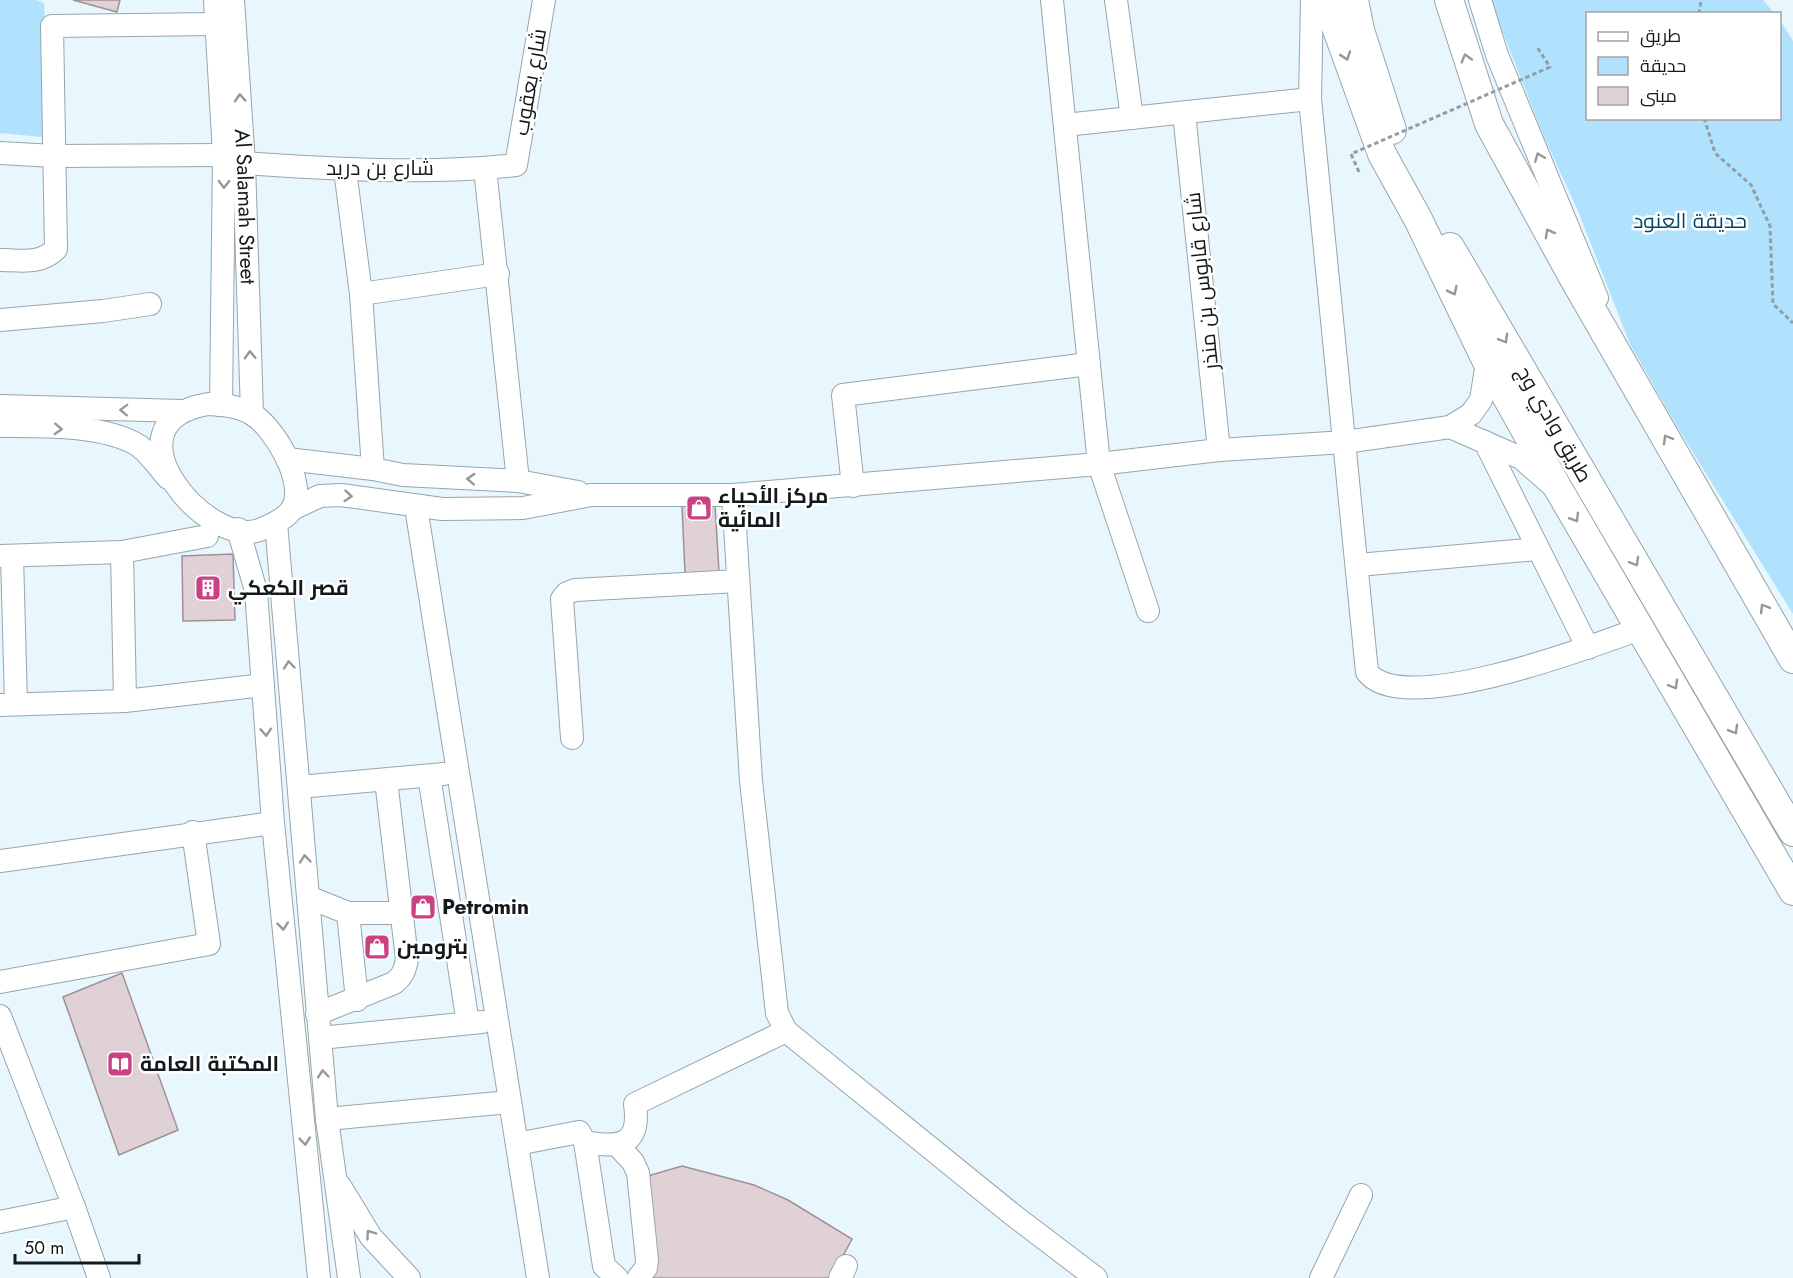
<svg xmlns="http://www.w3.org/2000/svg" width="1793" height="1278" font-family="Jost,Cairo,sans-serif">
  <style>
    .green { fill: #b0e2fe }
    .building { fill: #dfd1d6; stroke: #9f9196; stroke-width: 1.5 }
    .lines { fill: none; stroke-linecap: round; stroke-linejoin: round }
    .minor-casing { stroke: #98a5ac; stroke-width: 24 }
    .major-casing { stroke: #98a5ac; stroke-width: 30 }
    .path { stroke: #939ea3; stroke-width: 3; stroke-dasharray: 4.5 3; stroke-linecap: butt }
    .minor { stroke: #fff; stroke-width: 22 }
    .major { stroke: #fff; stroke-width: 28 }
    .path-bridge { stroke: #939ea3; stroke-width: 3; stroke-dasharray: 4.5 3; stroke-linecap: butt }
    .oneway { stroke: #959898 }
    .labels { text-anchor: middle; stroke-width: 5; stroke-linejoin: round; paint-order: stroke }
    .street-label { font-size: 21px; fill: #14191b; stroke: #fff }
    .park-label { font-size: 21px; fill: #044661; stroke: #fff }
    .poi-label { font-size: 21px; font-weight: bold; fill: #14191b; stroke: #fff; text-anchor: start }
  </style>
  <rect width="100%" height="100%" fill="#e8f6fd"/>
  <path class="green" d="M0,0H36L44,3L51,128L41,137L0,133Z
    M1490,0H1763L1774,13L1588,14V118H1780V20L1793,41V614L1676,425L1630,344L1578,211L1544,137Z"/>
  <path class="building" d="M73,0H120L117,12Z
    M715,504L719,572L685,573L682,506Z
    M233,554L235,620L183,621L182,556Z
    M122,973L178,1130L119,1155L63,997Z
    M682,1166L754,1185L788,1200L852,1239L831,1278H653L644,1177Z"/>
  <g class="lines">
    <defs>
      <g id="minor">
        <path d="M215,0L224,155L221,405"/>
        <path id="s1" d="M233,0L244,163L252,414"/>
        <path d="M1052,0L1099,464L1148,611"/>
        <path d="M1116,0L1132,118"/>
        <path d="M1312,0L1310,99L1367,672C1402,719 1593,646 1642,628"/>
        <path d="M1480,0L1497,55L1597,298"/>
        <path d="M1184,113L1219,450"/>
        <path d="M1065,125L1310,99"/>
        <path d="M0,153L54,156L224,155"/>
        <path d="M244,163C334,169 426,175 516,165L544,0"/>
        <path d="M485,168L518,481"/>
        <path d="M345,170L361,294L373,469"/>
        <path d="M0,260C21,260 40,265 56,249L52,26L217,24"/>
        <path d="M361,294L498,274"/>
        <path d="M0,320L103,311L150,304"/>
        <path d="M208,404C223,405 239,406 252,414C274,427 308,484 292,509C286,519 271,525 262,529C210,553 98,423 208,404Z"/>
        <path d="M0,406L182,411"/>
        <path d="M0,426C40,426 105,424 139,446C150,454 159,468 168,478"/>
        <path d="M1450,427L1521,458L1552,485"/>
        <path d="M1485,442L1588,648"/>
        <path d="M287,459L373,469L403,475L518,481L578,492"/>
        <path d="M853,486L843,395L1089,364"/>
        <path d="M733,495L751,781L777,1013L786,1031L1013,1215L1096,1278"/>
        <path d="M416,507L538,1278"/>
        <path d="M292,509L320,496L341,495L442,509L523,508L591,495H733L1099,464L1219,450L1345,442L1450,427L1471,414L1481,400L1487,362"/>
        <path d="M276,523L327,1119L349,1278"/>
        <path d="M238,529L256,591L273,823L319,1278"/>
        <path d="M122,552L125,701"/>
        <path d="M0,556L122,552L207,536"/>
        <path d="M12,556L16,704"/>
        <path d="M1358,565L1538,549"/>
        <path d="M0,705L125,701L263,685"/>
        <path d="M572,738L562,599L567,593L575,590L738,581"/>
        <path d="M429,776L468,1023"/>
        <path d="M299,787L444,774"/>
        <path d="M0,861L273,823"/>
        <path d="M308,897L348,913H402"/>
        <path d="M348,913L357,1000"/>
        <path d="M0,982L209,944L193,832"/>
        <path d="M317,1014L394,983C403,976 405,970 407,959L386,780"/>
        <path d="M0,1016L74,1207L99,1278"/>
        <path d="M320,1038L482,1022"/>
        <path d="M327,1119L510,1102"/>
        <path d="M585,1142L604,1266L617,1278"/>
        <path d="M517,1144L579,1132L585,1142C619,1148 641,1146 635,1104L786,1031"/>
        <path d="M618,1146L633,1162L638,1173L647,1260L646,1268L638,1278"/>
        <path d="M340,1186L371,1237L409,1278"/>
        <path d="M0,1222L74,1207"/>
        <path d="M840,1278L846,1266"/>
        <path d="M1321,1278L1361,1195"/>
      </g>
      <path id="major" d="M1332,0L1335,24L1382,154L1418,219L1487,362L1559,490L1793,891
        M1354,0L1360,30L1392,130
        M1449,0L1489,124L1574,279L1793,659
        M1450,247L1793,832"/>
    </defs>
    <use href="#minor" class="minor-casing"/>
    <use href="#major" class="major-casing"/>
    <path class="path" d="M1699,14L1701,0
      M1704,118L1715,153L1751,185L1770,226L1773,304L1793,323"/>
    <use href="#minor" class="minor"/>
    <use href="#major" class="major"/>
    <path class="path-bridge" d="M1359,172L1351,154L1550,67L1537,47"/>
  </g>
  <defs><path id="oneway-chevron" d="M-2-3.5L2.5 0L-2 3.5" fill="none" stroke-width="1.6" stroke-linecap="round" stroke-linejoin="round" transform="scale(1.5)"/></defs>
  <g class="oneway">
    <use href="#oneway-chevron" transform="translate(1346 56) rotate(71)"/>
    <use href="#oneway-chevron" transform="translate(1466 58) rotate(-106)"/>
    <use href="#oneway-chevron" transform="translate(240 98) rotate(-94)"/>
    <use href="#oneway-chevron" transform="translate(1539 157) rotate(-112)"/>
    <use href="#oneway-chevron" transform="translate(224 184) rotate(91)"/>
    <use href="#oneway-chevron" transform="translate(1549 233) rotate(-119)"/>
    <use href="#oneway-chevron" transform="translate(1453 291) rotate(64)"/>
    <use href="#oneway-chevron" transform="translate(1504 339) rotate(60)"/>
    <use href="#oneway-chevron" transform="translate(250 355) rotate(-92)"/>
    <use href="#oneway-chevron" transform="translate(124 410) rotate(-178)"/>
    <use href="#oneway-chevron" transform="translate(58 429) rotate(3)"/>
    <use href="#oneway-chevron" transform="translate(1667 439) rotate(-120)"/>
    <use href="#oneway-chevron" transform="translate(471 479) rotate(-177)"/>
    <use href="#oneway-chevron" transform="translate(348 496) rotate(5)"/>
    <use href="#oneway-chevron" transform="translate(1575 518) rotate(59)"/>
    <use href="#oneway-chevron" transform="translate(1635 562) rotate(60)"/>
    <use href="#oneway-chevron" transform="translate(1764 608) rotate(-120)"/>
    <use href="#oneway-chevron" transform="translate(289 665) rotate(-95)"/>
    <use href="#oneway-chevron" transform="translate(1674 685) rotate(60)"/>
    <use href="#oneway-chevron" transform="translate(1734 730) rotate(60)"/>
    <use href="#oneway-chevron" transform="translate(266 732) rotate(86)"/>
    <use href="#oneway-chevron" transform="translate(305 859) rotate(-95)"/>
    <use href="#oneway-chevron" transform="translate(283 926) rotate(84)"/>
    <use href="#oneway-chevron" transform="translate(323 1074) rotate(-95)"/>
    <use href="#oneway-chevron" transform="translate(305 1141) rotate(84)"/>
    <use href="#oneway-chevron" transform="translate(370 1234) rotate(-125)"/>
  </g>
  <defs>
    <symbol id="shop-square" viewBox="-11 -11 22 22"><rect x="-9" y="-9" width="18" height="18" rx="4" fill="#ca4281" stroke="#fff"/><path d="M-5-2.5h2.3a2.7 3.5 0 0 1 5.4 0H5L5.5 6h-11ZM-1.5-2.5h3a1.5 2.3 0 0 0-3 0Z" fill="#fff"/></symbol>
    <symbol id="building-square" viewBox="-11 -11 22 22"><rect x="-9" y="-9" width="18" height="18" rx="4" fill="#ca4281" stroke="#fff"/><path d="M-4-6H4V6H1V3H-1V6H-4ZM-2.5-4.3h1.7v1.8h-1.7ZM.8-4.3h1.7v1.8H.8ZM-2.5-1h1.7V.8h-1.7ZM.8-1h1.7V.8H.8Z" fill="#fff"/></symbol>
    <symbol id="library-square" viewBox="-11 -11 22 22"><rect x="-9" y="-9" width="18" height="18" rx="4" fill="#ca4281" stroke="#fff"/><path d="M-6-4Q-3-5.5-.7-3.5V5Q-3 3-6 4ZM6-4Q3-5.5 .7-3.5V5Q3 3 6 4Z" fill="#fff"/></symbol>
  </defs>
  <g fill-rule="evenodd">
    <use href="#shop-square" x="684" y="493" width="30" height="30"/>
    <use href="#building-square" x="193" y="573" width="30" height="30"/>
    <use href="#shop-square" x="408" y="892" width="30" height="30"/>
    <use href="#shop-square" x="362" y="932" width="30" height="30"/>
    <use href="#library-square" x="105" y="1049" width="30" height="30"/>
  </g>
  <g class="labels">
    <g class="street-label">
      <text transform="translate(530 82) rotate(-80)" y="7">شارع يعقوب</text>
      <text x="380" y="175">شارع بن دريد</text>
      <text dy="7" stroke="none"><textPath href="#s1" startOffset="207">Al Salamah Street</textPath></text>
      <text transform="translate(1202 281) rotate(-96)" y="7">شارع قابوس بن منذر</text>
      <text transform="translate(1554 424) rotate(60)" y="7">طريق وادي وج</text>
    </g>
    <g class="park-label">
      <text x="1690" y="228">حديقة العنود</text>
    </g>
    <g class="poi-label">
      <text x="718" y="503">مركز الأحياء<tspan x="718" dy="24">المائية</tspan></text>
      <text x="228" y="595">قصر الكعكي</text>
      <text x="442" y="914">Petromin</text>
      <text x="397" y="954">بترومين</text>
      <text x="140" y="1071">المكتبة العامة</text>
    </g>
  </g>
  <rect x="1586" y="12" width="195" height="108" fill="#ffffff" stroke="#a1a3a4" stroke-width="1.5"/>
  <rect x="1598" y="32" width="30" height="9" fill="#ffffff" stroke="#a1a3a4" stroke-width="1.5"/>
  <text x="1640" y="42" font-size="18" fill="#14191b">طريق</text>
  <rect x="1598" y="57" width="30" height="18" fill="#b0e2fe" stroke="#a1a3a4" stroke-width="1.5"/>
  <text x="1640" y="72" font-size="18" fill="#14191b">حديقة</text>
  <rect x="1598" y="87" width="30" height="18" fill="#dfd1d6" stroke="#a1a3a4" stroke-width="1.5"/>
  <text x="1640" y="102" font-size="18" fill="#14191b">مبنى</text>
  <path d="M15 1254v9h124v-9" fill="none" stroke="#14191b" stroke-width="3"/>
  <text x="24" y="1254" font-size="18" fill="#14191b" stroke="#ffffff" stroke-width="4.5" paint-order="stroke">50 m</text>
</svg>
